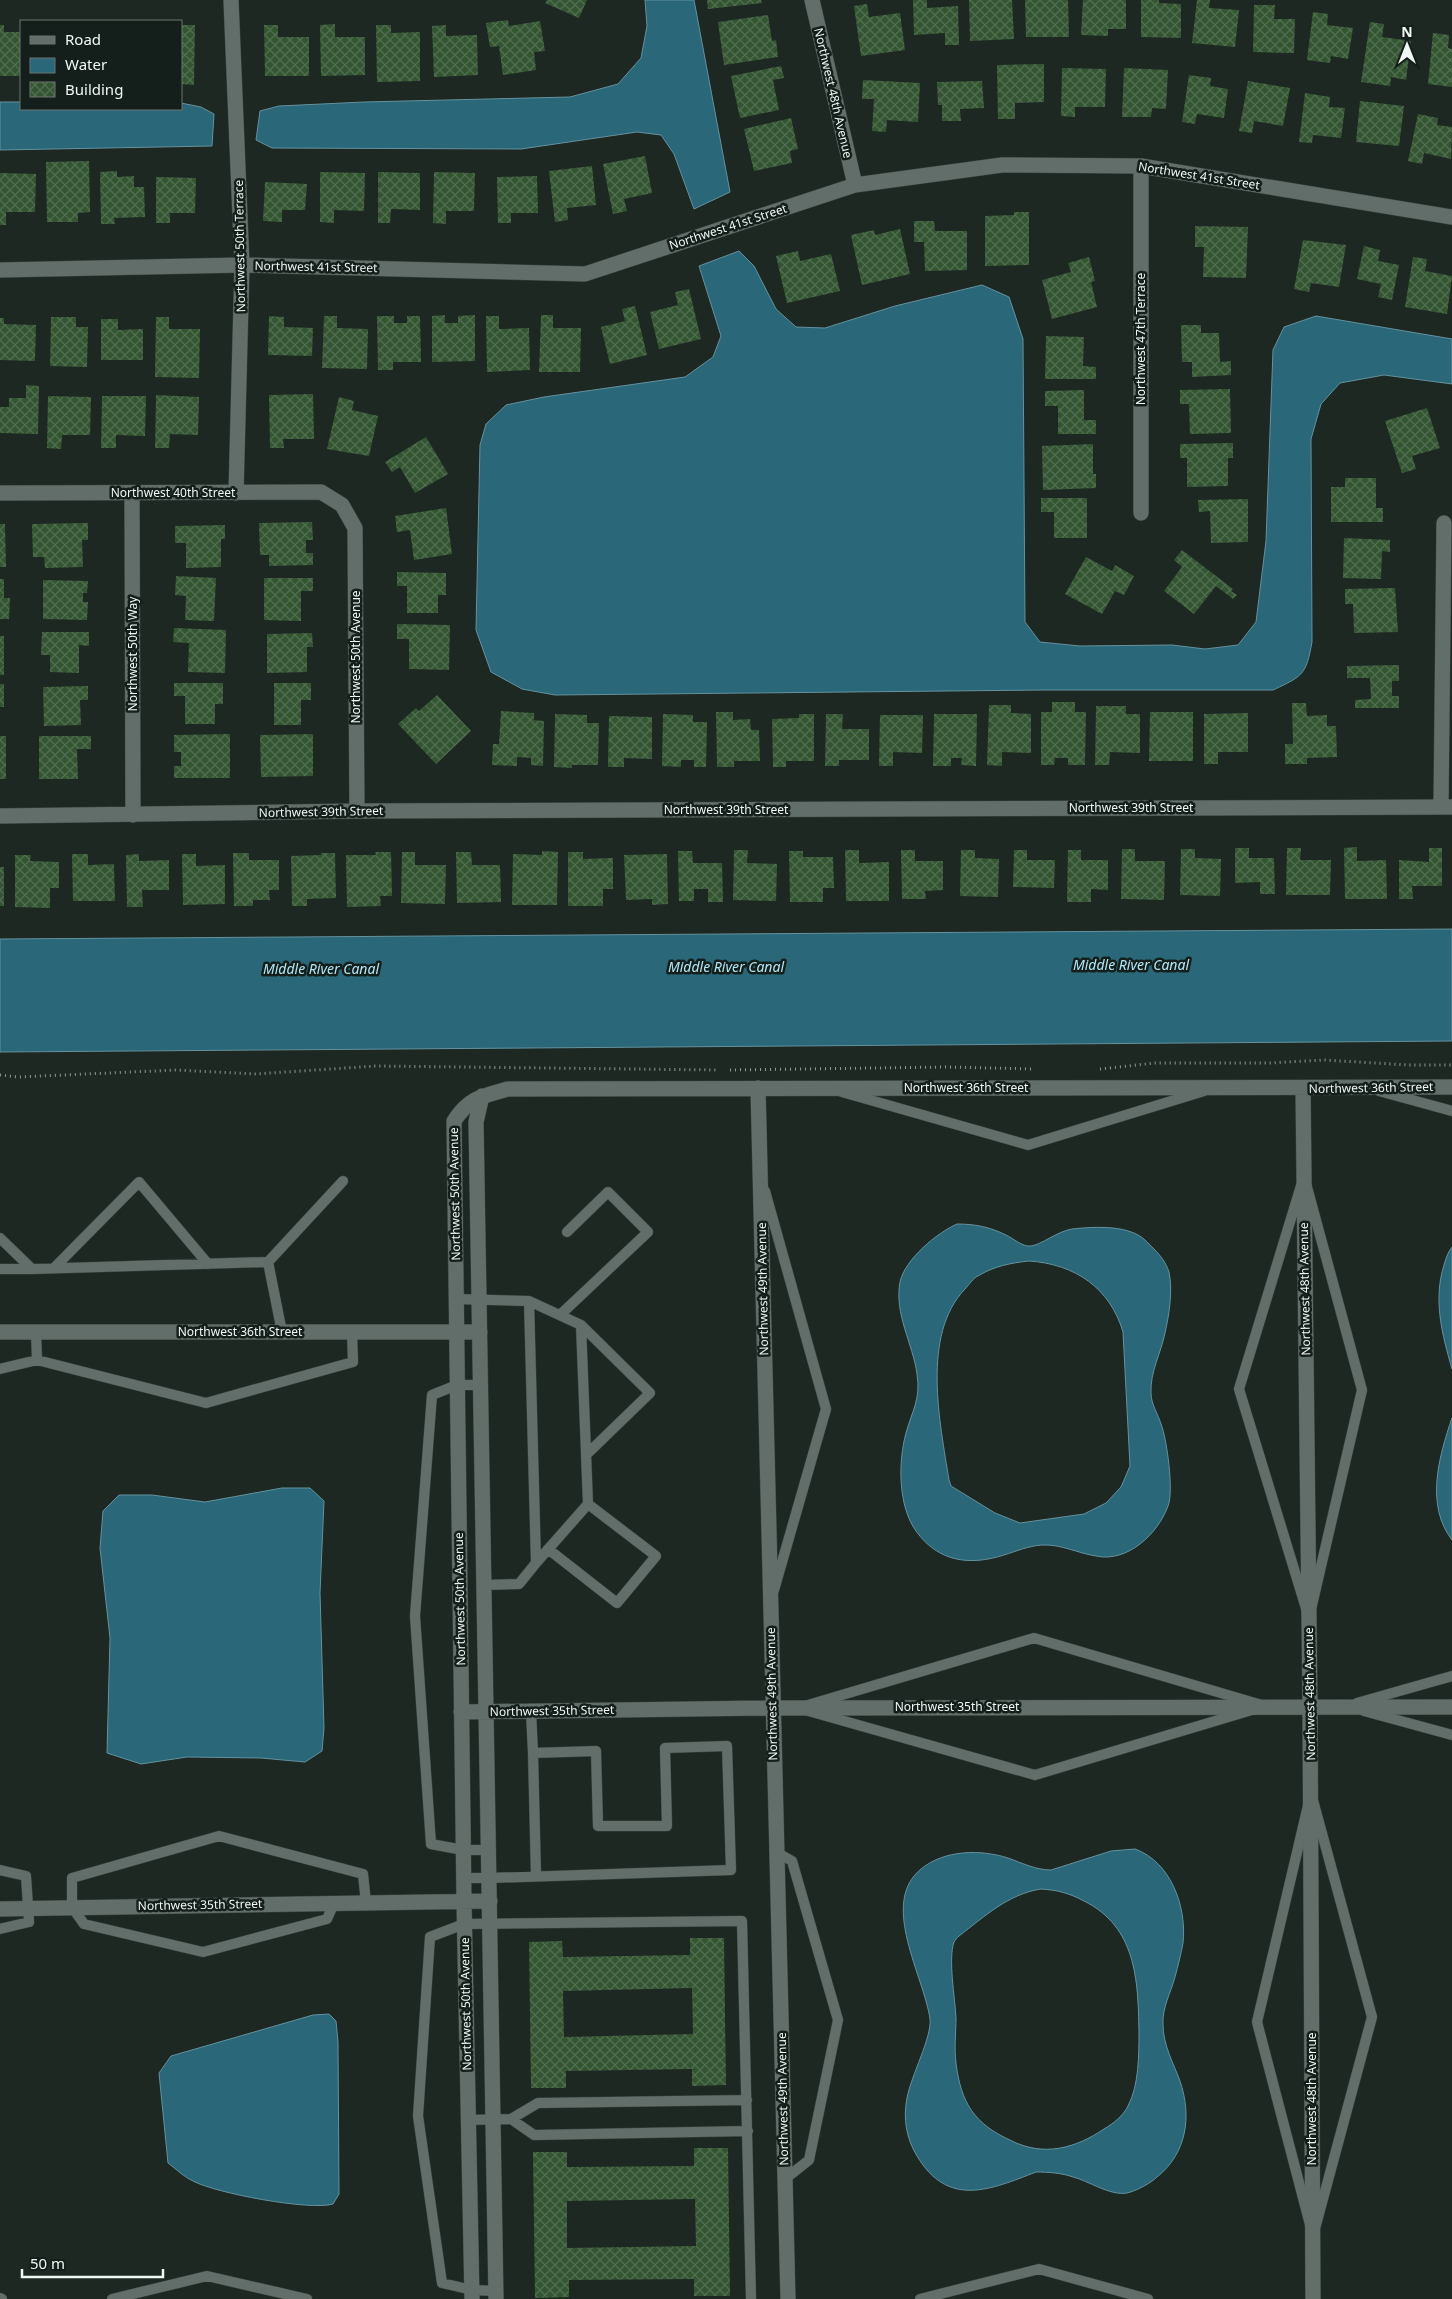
<svg xmlns="http://www.w3.org/2000/svg" width="1452" height="2299" font-family="'Noto Sans',sans-serif">
  <style>
    .water { fill: #296779; stroke: #65929e; fill-rule: evenodd }
    .building { fill: url(#building-cross-hatch); fill-rule: evenodd }
    .lines { fill: none; stroke-linecap: round; stroke-linejoin: round }
    .service-casing { stroke: #3a4340; stroke-width: 11 }
    .minor-casing { stroke: #3a4340; stroke-width: 16 }
    .path { stroke: #909995; stroke-width: 3; stroke-dasharray: 1 4; stroke-linecap: butt }
    .service { stroke: #626e69; stroke-width: 10 }
    .minor { stroke: #626e69; stroke-width: 15 }
    .labels { text-anchor: middle; stroke-width: 5; stroke-linejoin: round; paint-order: stroke }
    .street-label { font-size: 12px; fill: #f0f7f4; stroke: #141e1a }
    .water-label { font-size: 14px; font-style: italic; fill: #b2e7f8; stroke: #141e1a }
  </style>
  <defs>
    <pattern id="building-cross-hatch" width="8" height="8" patternUnits="userSpaceOnUse" patternTransform="scale(1.25)"><rect width="8" height="8" fill="#345532"/><path d="M0 0l8 8M0 8l8-8" fill="none" stroke="#526e50"/></pattern>
  </defs>
  <rect width="100%" height="100%" fill="#1d2823"/>
  <path class="water" d="M645,0H694L730,192L694,209L674,154L661,135L637,132L521,149L272,148L256,140L260,111L279,106L364,102L570,97L618,84L641,58L647,26Z
    M0,102H21V109H181V103L201,107L214,114L212,146L0,150Z
    M739,251L754,266L776,309L796,327L825,328L895,306L982,285L1009,297L1023,339L1025,622L1040,642L1080,646L1172,645L1205,649L1238,645L1256,622L1266,541L1273,350L1284,327L1316,316L1452,339V384L1384,375L1340,383L1321,404L1311,439L1312,642C1306,675 1303,676 1273,690H1045L555,695L522,689L491,672L476,630L480,445L486,424L506,405L544,397L685,377L713,357L721,336L699,266Z
    M1452,929V1041L0,1052V939Z
    M957,1224C975,1224 990,1227 1006,1235C1013,1238 1022,1247 1031,1246C1041,1245 1058,1231 1072,1229C1091,1227 1120,1225 1138,1235C1144,1238 1149,1244 1154,1249C1161,1256 1166,1263 1169,1272C1173,1291 1169,1315 1165,1333C1161,1353 1150,1372 1151,1393C1151,1404 1158,1414 1161,1424C1167,1439 1174,1492 1168,1506C1158,1534 1127,1563 1096,1556C1077,1553 1061,1544 1042,1545C1028,1546 1017,1551 1004,1555C970,1566 938,1562 916,1531C898,1506 898,1462 906,1433C912,1411 921,1399 917,1374C913,1344 894,1314 900,1282C905,1259 937,1233 957,1224ZM1029,1261C1075,1264 1110,1288 1123,1332L1130,1466L1121,1487L1106,1503L1084,1514L1020,1523L995,1513L951,1486L949,1480C940,1423 921,1335 965,1289C969,1285 973,1278 978,1276C994,1266 1011,1263 1029,1261Z
    M1452,1247V1369C1442,1334 1433,1300 1444,1265C1446,1258 1448,1252 1452,1247Z
    M1452,1418V1540C1425,1505 1439,1456 1452,1418Z
    M282,1488H310L324,1501L320,1593L324,1728L322,1751L305,1762L261,1758L187,1757L141,1764L107,1753L110,1638L100,1548L103,1511L119,1495H152L205,1502Z
    M1135,1849C1171,1862 1187,1907 1183,1943C1181,1954 1178,1966 1175,1977C1171,1992 1162,2008 1163,2024C1163,2045 1173,2062 1180,2081C1192,2116 1187,2153 1157,2177C1151,2183 1136,2191 1127,2193C1110,2196 1089,2181 1073,2177C1062,2173 1048,2172 1036,2172C990,2190 948,2208 917,2156C906,2138 903,2118 907,2098C911,2076 932,2037 930,2019C924,1976 879,1903 921,1869C944,1850 980,1849 1008,1858C1022,1863 1036,1870 1051,1870L1111,1851ZM1041,1889C1057,1890 1069,1893 1084,1901C1136,1927 1138,1979 1139,2031C1139,2055 1139,2085 1128,2106C1123,2116 1114,2123 1104,2129C1076,2148 1044,2157 1012,2141C974,2124 961,2103 956,2063C954,2048 956,2033 956,2018C955,1998 948,1959 954,1942C955,1940 957,1938 959,1936C984,1917 1008,1894 1041,1889Z
    M329,2014L336,2021L338,2042L339,2194L333,2204C310,2211 215,2193 193,2181C184,2177 176,2169 168,2163L159,2073L171,2056L313,2015Z"/>
  <path class="building" d="M547,0H587L579,18L545,3Z
    M707,0H761L762,3L708,9Z
    M913,0H927V8L958,6L959,45H945V33L914,35Z
    M969,0H1012L1014,39L970,41Z
    M1025,0H1068L1069,37H1026Z
    M1083,0H1126V29H1108V36L1081,35Z
    M1141,0H1159V3L1181,4V38L1141,37Z
    M1197,0H1210L1209,8L1239,10L1235,47L1192,43Z
    M867,4L869,17L900,13L905,50L861,56L854,6Z
    M1254,5H1275L1274,19H1295L1294,53L1253,52Z
    M1313,12L1328,14L1327,25L1353,28L1348,59L1331,56L1330,63L1307,60Z
    M768,15L772,41L776,40L778,57L724,65L718,22Z
    M508,20L509,26L540,21L545,51L534,52L536,70L503,75L499,46L490,47L486,23Z
    M1370,22L1384,24L1382,37L1411,41L1406,80L1391,77L1390,86L1361,82Z
    M335,24V37H365V75L321,76L320,25Z
    M0,25H4V32H21V76H0Z
    M181,25H195L194,85L181,84Z
    M264,25H278V37H309V76H265Z
    M376,25H391V33L420,32V81L377,82Z
    M446,25V36L477,35L478,75L434,77L432,26Z
    M1433,33L1449,35L1448,48L1452,49V87L1428,84Z
    M1044,64V102L1015,103V119H998L997,65Z
    M781,66L784,78L773,80L779,110L740,118L731,76Z
    M1062,68L1106,69L1105,107H1075V117L1061,116Z
    M1124,68L1168,70L1166,109L1152,108L1151,117H1122Z
    M1189,75L1211,78L1210,86L1228,89L1224,118L1197,114L1195,124L1182,122Z
    M863,80L920,83L918,122L887,120L886,132L872,131L874,99H862Z
    M982,81L984,108L960,109L961,121H942V105H938L937,82Z
    M1248,81L1290,88L1283,126L1254,121L1252,133L1239,131Z
    M1305,93L1330,97L1329,107L1345,108L1341,138L1313,135L1312,143L1299,142Z
    M1360,101L1404,106L1399,146L1356,142Z
    M1418,114L1438,118L1437,125L1452,127L1451,159L1424,153L1422,164L1408,161Z
    M791,118L798,149L790,151L792,163L754,171L744,129Z
    M645,156L652,193L624,199L627,211L613,214L603,164Z
    M89,161L90,212L78,213V222H47L46,162Z
    M592,166L596,205L567,208L568,220L555,222L549,171Z
    M117,171V177L134,176V187H144L145,217L114,218L115,224H101L100,172Z
    M320,172L365,173L364,211L334,210V223L320,222Z
    M378,172L420,173V210L391,209L390,223H378Z
    M434,172L475,173L474,211H446V224L433,223Z
    M0,173L36,174L35,212H6V225H0Z
    M537,176L538,213H511V223H498L497,177Z
    M156,177L196,178L195,213H170V223H156Z
    M265,182L307,184L305,210H282V222L263,221Z
    M1014,212H1029V265L985,266V216L1014,215Z
    M914,221H934L935,231H967V270L925,271L924,242H914Z
    M1195,226L1248,227L1246,278L1203,277L1204,247H1195Z
    M900,229L910,274L862,285L851,235L874,230L875,235Z
    M1303,240L1346,245L1339,287L1311,283L1309,292L1294,289Z
    M1364,246L1380,250L1378,261L1399,265L1392,300L1378,297L1381,284L1357,279Z
    M798,251L800,261L831,254L840,291L787,303L776,256Z
    M1089,257L1095,281L1091,282L1097,307L1052,319L1042,280L1071,272L1068,263Z
    M1413,257L1427,259L1425,271L1452,276L1447,314L1405,307Z
    M689,289L701,339L659,349L650,312L678,305L675,292Z
    M635,306L647,355L610,364L601,327L625,321L622,309Z
    M445,315V323H458V316L475,315V361L432,362V316Z
    M541,315H553V328H581L580,372H539Z
    M269,316L284,317V327L313,328L312,356L268,355Z
    M324,316H337V328L368,329L367,369L322,368Z
    M377,316H394V323H407V316H420L421,362H393V370H378Z
    M486,316H499V329L529,328L530,370L487,372Z
    M51,317H76V327H88L87,367L50,366Z
    M156,317H169V329H200L199,378L155,377Z
    M0,318H4V324L36,325L35,361L0,360Z
    M101,319H118V330L143,329V360H101Z
    M1181,325H1201V333H1219L1220,362L1231,361V375L1192,377V362H1182Z
    M1046,336L1084,337L1083,366L1096,367V379H1045Z
    M26,385L39,386L38,434L0,433V407H9V398H26Z
    M1230,389L1231,433L1190,434L1189,404H1180V390Z
    M1084,390V420H1096V434H1058V406H1045V391Z
    M313,394L314,439H283L284,448H270L269,395Z
    M156,395L199,397L198,435L170,434L169,448H155Z
    M48,396L91,397L90,435H62L61,449L47,448Z
    M102,396H146L145,436L116,435V448H101Z
    M339,397L354,401L352,410L378,416L369,456L327,449Z
    M1427,408L1440,448L1412,456L1416,469L1402,473L1385,421Z
    M426,437L448,474L415,493L400,467L392,472L385,462Z
    M1233,443V458H1228V486L1187,487V458H1180V444Z
    M1093,444V474H1096V488L1043,490L1042,446Z
    M1345,478H1376V508H1383V522H1331V487H1345Z
    M1041,498H1087V538H1054V512H1041Z
    M1248,499V542L1211,543L1210,511L1199,512L1198,500Z
    M446,508L452,554L414,560L410,530L397,532L395,516Z
    M312,522L313,540H306V553H313V565L269,566V555H260L259,523Z
    M88,523V540H82L83,567L45,568L44,557H33L32,524Z
    M0,524H5L6,567H0Z
    M225,525V539H221V567L186,568V543H175V526Z
    M1344,538L1390,540V552L1382,551L1381,579L1343,578Z
    M1182,550L1233,589L1231,591L1237,595L1233,599L1216,586L1194,614L1164,591L1182,567L1174,560Z
    M1086,557L1112,571L1115,565L1134,576L1124,595L1115,591L1102,614L1065,594Z
    M397,572L446,573V595H438V613H407V586H397Z
    M176,576L216,578L214,621L185,620L186,596L175,595Z
    M264,578H313V591H301V621L264,620Z
    M0,579H4V598H10L9,619H0Z
    M43,580L88,581L87,593H83V602H88L87,620L43,619Z
    M1395,588L1398,632L1354,633L1353,604H1345V589Z
    M397,624L450,625L449,670L409,669V639H397Z
    M174,628L226,630L225,673L188,672L189,643L173,642Z
    M42,632H89V646L79,645V673L50,672V655H41Z
    M312,633L313,647H307V672L267,673V634Z
    M0,636H4V675H0Z
    M1399,665V681H1392V696H1399V708H1355V700L1371,699L1370,678H1347V666Z
    M174,683H223V704H215V724H185V696H174Z
    M274,683H311V700H301V725H274Z
    M0,684H4V707H0Z
    M88,686V700H80L81,725L44,726L43,687Z
    M437,695L471,731L436,764L398,724L416,708L419,711Z
    M1052,702H1075V712H1086L1085,765H1068V758H1055L1054,765H1041V712H1052Z
    M1292,703H1306L1307,716L1327,715V726H1336L1337,757L1307,758V764H1285V744H1293Z
    M989,705H1011V713L1031,714V753L1002,752V766L987,765Z
    M1096,706H1126V714H1140V753L1110,752L1109,765H1095Z
    M501,711L534,713V720L544,721L543,766L531,765V758L517,757V766L492,765L493,744H499Z
    M716,712H733V720L750,719L751,730H759L760,761H734V767H717Z
    M1150,712H1193V761H1149Z
    M1248,713V752H1218V764H1204V714Z
    M555,714L587,715V723H599L598,765H572V768L554,767Z
    M663,714L693,715V722H707L706,767H694V760H681V767L662,766Z
    M799,714H814V761H786V767H773L772,719L799,718Z
    M826,714H843L842,729H869V760H839V766H825Z
    M934,714H977L976,766L961,765L962,758H951V766H933Z
    M880,715H923L922,753L893,752V766H879Z
    M609,716L652,717V759L624,758V767H608Z
    M230,734V778H174V766H181V752H174V735Z
    M313,734V776L261,777L260,735Z
    M0,736H6V779H0Z
    M39,736H91V749H77L78,779H39Z
    M1357,847V861L1386,860L1387,899H1345L1344,848Z
    M1235,848H1249V858H1274L1275,894H1260V882L1235,883Z
    M1287,848H1301L1300,860H1331L1330,895H1286Z
    M1429,848H1442V886H1412L1413,899H1399V860L1429,862Z
    M1122,849H1135V861H1165L1164,900L1121,899Z
    M1181,849H1195V858L1221,859L1220,896L1180,895Z
    M734,850H748L747,863L777,864L776,901L733,900Z
    M845,850H859V863L889,862V901H846Z
    M901,850H915V861H943V890L925,891L926,899H902Z
    M961,850H975V858L999,859L998,897L960,896Z
    M1014,850H1027V860H1055L1054,888L1013,887Z
    M1068,850H1081V860H1108V890L1091,889V902H1067Z
    M542,851L558,852L557,905H512L513,854L542,855Z
    M678,851H692L693,863H722L723,902H708V889H694V901H679Z
    M789,851H803V857H833L834,888H823V902H790Z
    M375,852H391L392,896H380L381,906L347,907L346,855H376Z
    M402,852H415V865H446L445,904L401,903Z
    M456,852H471L472,865H500L501,902L457,903Z
    M568,852H583V859L613,858V889H603V906H568Z
    M233,853H249V860H279V890H269L270,900H253V906H234Z
    M321,853H335L336,898L307,899V906H292L291,856L321,855Z
    M72,854H88V865L114,864L115,901H73Z
    M139,854V861L169,860V890H142L143,907H127L126,855Z
    M182,854H196V866L225,865V904L183,905Z
    M667,854L668,904L652,905V899L626,900L624,855Z
    M15,855H31L30,861L59,862V888H50V908L15,907Z
    M0,867H4V906H0Z
    M690,1938H724L726,2085L692,2086V2069L566,2071V2088H531L529,1942L562,1941L563,1957L690,1955ZM692,1988L693,2034L564,2037L563,1991Z
    M694,2148H728L730,2296H694V2279L569,2280V2297L535,2298L533,2152H567V2167L694,2166ZM695,2199L696,2246L567,2248V2201Z"/>
  <g class="lines">
    <defs>
      <path id="service" d="M1379,1091L1452,1111
        M842,1092L1028,1145L1204,1091
        M1304,1176L1362,1390L1309,1618L1239,1389Z
        M765,1191L826,1409L774,1590
        M0,1238L32,1269L268,1262L343,1181
        M268,1262L282,1332
        M54,1268L139,1182L208,1264
        M0,1269H32
        M456,1299L529,1301L536,1563L519,1584L484,1585
        M529,1301L581,1325L588,1504L536,1563
        M560,1315L648,1232L608,1192L567,1232
        M581,1325L650,1393L586,1455
        M37,1360L206,1403L353,1362L352,1332
        M0,1369L37,1360L36,1332
        M481,1385H457L432,1395L415,1616L431,1844L463,1850H489
        M548,1549L617,1603L656,1556L588,1504
        M1034,1638L1265,1706L1035,1775L798,1708Z
        M1357,1703L1452,1676
        M1364,1711L1452,1735
        M531,1712L533,1753
        M1311,1793L1372,2017L1313,2236L1257,2022Z
        M776,1852L792,1861L838,2020L809,2160L785,2179
        M0,1870L26,1876L29,1922L0,1929
        M464,1878H490L731,1870L727,1746L665,1748L667,1826H598L596,1751L533,1753L536,1876
        M334,1903L327,1919L203,1952L84,1924L72,1907V1878L219,1836L363,1874L366,1903
        M511,2119L534,2135L748,2131
        M468,2120L511,2119L538,2103L747,2100
        M496,2291L472,2290L442,2283L418,2116L430,1937L464,1924L742,1921L751,2299
        M0,2298L2,2299
        M112,2299L207,2276L307,2299
        M920,2299L1039,2269L1148,2299"/>
      <path id="minor" d="M231,0L242,265L236,493
        M812,0L855,185
        M1141,166V513
        M0,270L242,265L585,274L855,185L1002,165L1141,166L1452,217
        M0,493L321,492L342,505L355,528L357,811
        M132,494L133,815
        M1441,807L1444,523
        M0,816L357,811L1452,807
        M758,1088L788,2299
        M1303,1088L1310,1706L1313,2299
        M482,1096L476,1122L496,2299
        M0,1332H480
        M461,1712L773,1708L1452,1707
        M0,1909L490,1901
        M472,2299L464,1901L454,1121C469,1098 482,1096 508,1089L1452,1087"/>
    </defs>
    <use href="#service" class="service-casing"/>
    <use href="#minor" class="minor-casing"/>
    <path class="path" d="M1100,1069L1155,1063H1269L1324,1060L1409,1065H1452
      M730,1070L945,1067L1034,1069
      M0,1075L19,1077L176,1070L256,1074L376,1066L716,1070"/>
    <use href="#service" class="service"/>
    <use href="#minor" class="minor"/>
  </g>
  <g class="labels">
    <g class="street-label">
      <text transform="translate(833 93) rotate(77)" y="4">Northwest 48th Avenue</text>
      <text transform="translate(1199 176) rotate(9)" y="4">Northwest 41st Street</text>
      <text transform="translate(728 227) rotate(-18)" y="4">Northwest 41st Street</text>
      <text transform="translate(240 246) rotate(-91)" y="4">Northwest 50th Terrace</text>
      <text transform="translate(316 267) rotate(1)" y="4">Northwest 41st Street</text>
      <text transform="translate(1141 339) rotate(-90)" y="4">Northwest 47th Terrace</text>
      <text x="173" y="497">Northwest 40th Street</text>
      <text transform="translate(133 654) rotate(-90)" y="4">Northwest 50th Way</text>
      <text transform="translate(356 657) rotate(-90)" y="4">Northwest 50th Avenue</text>
      <text x="1131" y="812">Northwest 39th Street</text>
      <text x="726" y="814">Northwest 39th Street</text>
      <text transform="translate(321 812) rotate(-1)" y="4">Northwest 39th Street</text>
      <text x="966" y="1092">Northwest 36th Street</text>
      <text transform="translate(1371 1088) rotate(-1)" y="4">Northwest 36th Street</text>
      <text transform="translate(455 1194) rotate(-91)" y="4">Northwest 50th Avenue</text>
      <text transform="translate(763 1289) rotate(-91)" y="4">Northwest 49th Avenue</text>
      <text transform="translate(1305 1289) rotate(-91)" y="4">Northwest 48th Avenue</text>
      <text x="240" y="1336">Northwest 36th Street</text>
      <text transform="translate(460 1599) rotate(-91)" y="4">Northwest 50th Avenue</text>
      <text transform="translate(772 1694) rotate(-91)" y="4">Northwest 49th Avenue</text>
      <text transform="translate(1310 1694) rotate(-91)" y="4">Northwest 48th Avenue</text>
      <text x="957" y="1711">Northwest 35th Street</text>
      <text transform="translate(552 1711) rotate(-1)" y="4">Northwest 35th Street</text>
      <text transform="translate(200 1905) rotate(-1)" y="4">Northwest 35th Street</text>
      <text transform="translate(466 2004) rotate(-91)" y="4">Northwest 50th Avenue</text>
      <text transform="translate(783 2099) rotate(-91)" y="4">Northwest 49th Avenue</text>
      <text transform="translate(1312 2099) rotate(-90)" y="4">Northwest 48th Avenue</text>
    </g>
    <g class="water-label">
      <text x="1131" y="970">Middle River Canal</text>
      <text x="726" y="972">Middle River Canal</text>
      <text x="321" y="974">Middle River Canal</text>
    </g>
  </g>
  <rect x="20" y="20" width="162" height="90" fill="#141e1a" stroke="#6c7571"/>
  <rect x="30" y="36" width="25" height="8" fill="#626e69" stroke="#6c7571"/>
  <text x="65" y="45" font-size="15" fill="#f0f7f4">Road</text>
  <rect x="30" y="58" width="25" height="15" fill="#296779" stroke="#6c7571"/>
  <text x="65" y="70" font-size="15" fill="#f0f7f4">Water</text>
  <rect x="30" y="82" width="25" height="15" fill="url(#building-cross-hatch)" stroke="#6c7571"/>
  <text x="65" y="95" font-size="15" fill="#f0f7f4">Building</text>
  <g transform="translate(1407 45)" stroke="#141e1a" stroke-width="4" paint-order="stroke">
  <path d="M0-4L9 19L0 12L-9 19Z" fill="#f0f7f4"/>
  <text y="-8" font-size="14" font-weight="bold" text-anchor="middle" fill="#f0f7f4">N</text>
  </g>
  <path d="M22 2269v8h141v-8" fill="none" stroke="#f0f7f4" stroke-width="2.5"/>
  <text x="30" y="2269" font-size="15" fill="#f0f7f4" stroke="#141e1a" stroke-width="4" paint-order="stroke">50 m</text>
</svg>
